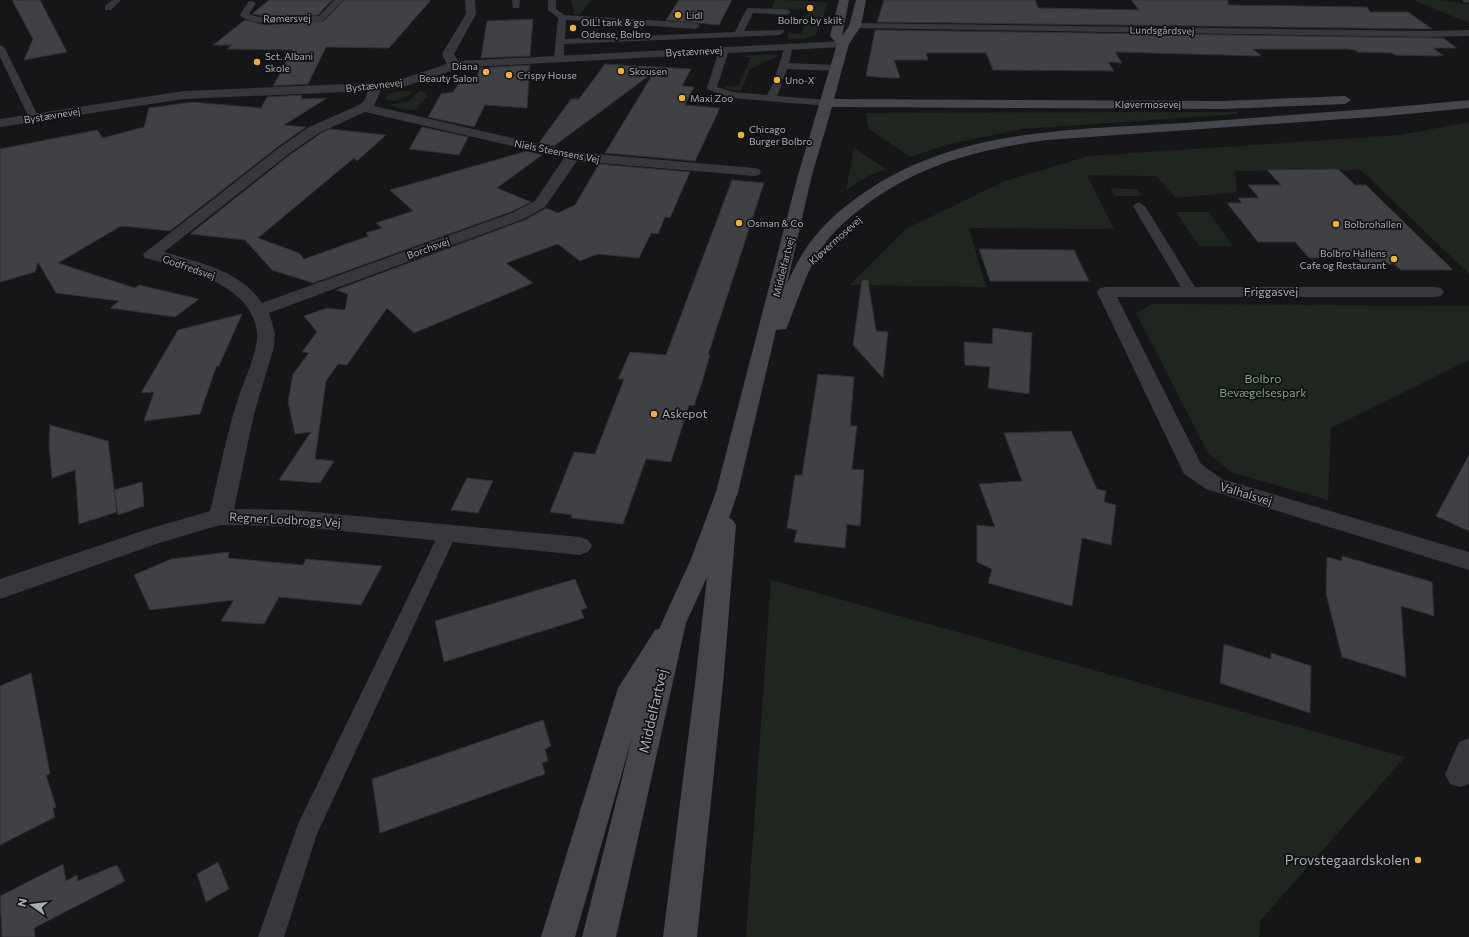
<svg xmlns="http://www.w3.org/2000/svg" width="1469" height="937" font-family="Commissioner,sans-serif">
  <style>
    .green { fill: #1e261f }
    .building { fill: #404145; stroke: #303034 }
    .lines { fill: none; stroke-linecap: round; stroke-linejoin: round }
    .lane { fill: #37383d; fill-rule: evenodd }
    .street { fill: #37383d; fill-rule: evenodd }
    .secondary { fill: #45474d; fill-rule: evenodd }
    .poi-dot { fill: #f2b134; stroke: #111113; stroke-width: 1.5 }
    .labels { text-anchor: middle; stroke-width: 3.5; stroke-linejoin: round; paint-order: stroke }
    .far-poi-label { font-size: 10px; fill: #a8adb8; stroke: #111113; text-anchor: start }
    .far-street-label { font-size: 10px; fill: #a8adb8; stroke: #111113 }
    .street-label { font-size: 12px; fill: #a8adb8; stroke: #111113 }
    .park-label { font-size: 12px; fill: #7fa381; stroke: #111113 }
    .poi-label { font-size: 12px; fill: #a8adb8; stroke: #111113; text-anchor: start }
    .near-street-label { font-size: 14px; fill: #a8adb8; stroke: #111113 }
    .near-poi-label { font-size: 14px; fill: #a8adb8; stroke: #111113; text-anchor: end }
  </style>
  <rect width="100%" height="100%" fill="#161618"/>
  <path class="green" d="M571,0H592L579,15H574Z
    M775,0L828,2L816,35L806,39H789L787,35L790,33L801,34L809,10L772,8Z
    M1413,0H1437L1469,4V23Z
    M778,54V56L750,69L741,91L725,89L726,86H738L751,58L740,56Z
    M400,91H408L413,93L397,101L386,100L387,94Z
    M419,91L425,92L428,97L419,104V107C412,114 397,108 389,105L409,101Z
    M1237,112L1239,114L1021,129L950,144L910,157L869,129L867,124L866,113Z
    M1469,122V274L1361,170L1235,171L1237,192L1176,198L1156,176L1087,175L1114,229L969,228L986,287L850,285L906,229L1005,181L1089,156L1400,135Z
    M854,148L886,169L868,176L846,190Z
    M1110,188L1137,189L1142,196H1115Z
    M1176,212H1209L1233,246H1199Z
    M1152,304L1469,306V360L1331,428L1328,500L1231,472L1208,453L1136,313Z
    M771,580L1405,757L1260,921L1259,937H746Z"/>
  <path class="building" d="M12,0H40L67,52L24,60L33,39Z
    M269,0H332L318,15L274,17L252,14Z
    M344,0H431L389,48L326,47L308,84L273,86L293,50L227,49L232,45H213L245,20L266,25L324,21Z
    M679,0H732L719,25L666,20Z
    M884,0H1035L1038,8L1139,10L1131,0H1228V5L1367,7L1370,12H1408L1432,29L877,22Z
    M533,19L530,56L481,58L487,21Z
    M875,30L1443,38L1457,48H1433L1444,56L1437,55L1438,56L1395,55L1392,53L1358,52L1355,50L1346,49H1253L1261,56L1115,52L1122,63L1108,62L1114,71L993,70L986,53H926L928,60H894L900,78H891L866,76Z
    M605,64L691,69L682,86L694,87L685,105L720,108L695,161L605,153L654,72L554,146L539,143L571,99H579Z
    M530,65L527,108L485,105L474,127L428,117L441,94L453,92L463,78L477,79L479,68Z
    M302,95L301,99L327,98L284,125L306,127L279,146L170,231L121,226L58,263L135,288L139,285L199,299L175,317L110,308L119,301L56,293L38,262L35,272L0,282V149L97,130L103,138L144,127L149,108L192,102L261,108L267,97Z
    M422,127L468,137L459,155L409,149Z
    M330,129L386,135L357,161L354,158L258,238L299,253L304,259L369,236L366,233L382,228L376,223L413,211L390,190L527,151L542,155L497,188L531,202L513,211L313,283L272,270L245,240L190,234L291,154L320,134Z
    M599,164L690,172L670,218L665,217L658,234L651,233L639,258L598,254L580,261L558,244L506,263L533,283L414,333L387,308L347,365L338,364L326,381L315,459L334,461L320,483L279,480L311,432L295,434L288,402L293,374L309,353L302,352L317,332L304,316L327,308L345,310L348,294L336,290L527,219L546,208L558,213L575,205Z
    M1338,169L1355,185H1366L1453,270H1401L1394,264H1363L1357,258H1309L1295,242H1258L1227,203H1242L1238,198H1259L1248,185H1281L1267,170Z
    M732,180L764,183L708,355H710L702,382L694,406L689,405L671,462L646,459L623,524L571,518L572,515L550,512L574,452L595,454L624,379H618L630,352L666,355Z
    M979,249L1074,250L1089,281H990Z
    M862,280H868L876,331L888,332L883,378L853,345Z
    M242,314L219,366L216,367L200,414L144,421L154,392L141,393L178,330Z
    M993,328L1032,333L1029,394L988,388L990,367L965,365L964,342L992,344Z
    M818,374L854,377L850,426H857L852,469L864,470L860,526L847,524L845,548L794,542L797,530L787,528L795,475H802Z
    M50,425L108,441L117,512L79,524L75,470L52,478L49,445Z
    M1071,431L1097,489L1106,491L1104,502L1116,505L1111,545L1082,538L1072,606L988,583L992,569L977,562V525L995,527L979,484L1022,481L1004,433Z
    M1469,455V531L1436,516Z
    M467,478L493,481L478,513L451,510Z
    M142,482L144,506L118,515L114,490Z
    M229,552L228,558L303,565L306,559L382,566L361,605L279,597L264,624L221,621L234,600L150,610L134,575L171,559Z
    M1342,556L1432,582L1434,616L1401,606L1406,677L1342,657L1326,594L1327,557L1342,561Z
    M575,579L587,608L581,610L584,618L444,662L435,621Z
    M1224,644L1271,659V653L1311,666L1310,713L1220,683Z
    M31,673L50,774L46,775L56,807L53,808L55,817L0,845V686Z
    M543,720L551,746L545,749L548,761L542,763L545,774L380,833L372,779Z
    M218,862L229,889L206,902L197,874Z
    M63,864L66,881L77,875L78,881L117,865L125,881L34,928L35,937H2L0,896Z"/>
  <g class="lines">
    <path class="lane" d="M112,0H121L111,10H105V6Z
      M334,0H343L324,20L321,21C302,21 253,29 240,15L249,1H252L256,3L249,14C266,22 300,16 319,16Z
      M512,0H520L519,8H513Z
      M548,0H556V9L564,15L696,23L700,26L696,29L566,20L565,39L735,32L747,8L787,9L791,12L787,15L753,13L744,31L783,30L784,32L780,35L564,44V58L559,61L554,58L558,18L548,10Z
      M789,43L793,46L789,63L837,65L842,68L837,71L787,69L783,79H777L775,77L785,46Z
      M0,45L5,48L39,118L38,120L34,121L29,118L0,57Z
      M724,47L729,50L717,87L733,92L767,95L774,82L777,81L782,84L777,96L827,100L832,103L827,106L732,98L709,90L707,88L719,50Z
      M1139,202L1145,206L1198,292L1196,295H1186L1184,292L1133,206Z
      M448,526L454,528L457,533L317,834L284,937H258L298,824L439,533L442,528Z"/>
    <path class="street" d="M465,0H475L476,14L454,54L458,61L843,41L849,44L843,47L470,67C439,71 412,89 381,90L374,106L573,152L754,168L759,169L761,172L759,175L754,176L577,161L545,207L526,218L269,313L275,333L274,347L254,414L234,509L293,510L580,537L588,540L592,546L588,552L580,555L293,526L220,525L159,543L0,599V579L145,530L210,511C219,474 226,436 238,399C244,380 255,359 257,339C260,286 183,268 145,258L143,254L280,147L309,127L359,105L364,101L368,91L184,99L0,127V119L184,91L392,82L447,64L442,54L466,14ZM365,112L564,158L535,201L514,212L262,303C241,271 198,262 164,252L290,153L319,133Z
      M1462,0H1469V3L1463,2Z
      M855,23L1428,31L1469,30V36L1428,37L851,28L849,26Z
      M1106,287H1435L1441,288L1444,292L1441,296L1435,297H1117L1201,464L1222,479L1469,552V570L1206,489L1184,474L1097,292L1100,288Z
      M1469,738V784L1460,787L1450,784L1445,774L1459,742Z"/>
    <path class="secondary" d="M839,0H849L842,36L849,26L856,0H866L861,26L849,44L834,99L1222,101L1345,96L1351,100L1345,104L1222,109L832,107L812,175L787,284C805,242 827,218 865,192C962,125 1085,130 1198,122C1289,115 1379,109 1469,100V108L1386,116L1047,140C981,149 927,162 871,201C855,213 838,226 826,242C808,266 799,297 788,325L786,329L776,330L738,492L729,518L732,519L736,525L723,684L697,937H663L695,684L707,577L686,623L616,937H582L633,734L575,937H541L618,688L655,630L659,629L691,559L716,492L798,175L837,44L830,36Z"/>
  </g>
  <g class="poi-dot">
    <circle cx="810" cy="8" r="4"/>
    <circle cx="678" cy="15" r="4"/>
    <circle cx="573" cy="28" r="4"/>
    <circle cx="257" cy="62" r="4"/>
    <circle cx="621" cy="71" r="4"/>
    <circle cx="486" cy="72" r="4"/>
    <circle cx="509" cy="75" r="4"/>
    <circle cx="777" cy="80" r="4"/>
    <circle cx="682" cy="98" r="4"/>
    <circle cx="741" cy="135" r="4"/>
    <circle cx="739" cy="223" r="4"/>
    <circle cx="1336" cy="224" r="4"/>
    <circle cx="1394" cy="259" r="4"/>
    <circle cx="654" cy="414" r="4"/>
    <circle cx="1418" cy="860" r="4"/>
  </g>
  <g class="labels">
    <g class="far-poi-label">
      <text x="686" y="19">Lidl</text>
      <text x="810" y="24" text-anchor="middle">Bolbro by skilt</text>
      <text x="581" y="26">OIL! tank &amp; go<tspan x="581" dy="12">Odense, Bolbro</tspan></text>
      <text x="265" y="60">Sct. Albani<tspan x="265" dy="12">Skole</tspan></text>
      <text x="478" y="70" text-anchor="end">Diana<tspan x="478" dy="12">Beauty Salon</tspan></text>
      <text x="629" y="75">Skousen</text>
      <text x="517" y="79">Crispy House</text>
      <text x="785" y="84">Uno-X</text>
      <text x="690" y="102">Maxi Zoo</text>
      <text x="749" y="133">Chicago<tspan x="749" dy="12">Burger Bolbro</tspan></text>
      <text x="747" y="227">Osman &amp; Co</text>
      <text x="1344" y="228">Bolbrohallen</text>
      <text x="1386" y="257" text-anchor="end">Bolbro Hallens<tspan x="1386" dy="12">Cafe og Restaurant</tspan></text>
    </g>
    <g class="far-street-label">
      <text transform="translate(287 18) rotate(-1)" y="4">Rømersvej</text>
      <text transform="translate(1162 30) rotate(1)" y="4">Lundsgårdsvej</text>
      <text transform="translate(694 51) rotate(-3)" y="4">Bystævnevej</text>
      <text transform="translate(374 85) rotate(-6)" y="4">Bystævnevej</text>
      <text x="1148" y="108">Kløvermosevej</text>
      <text transform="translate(52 115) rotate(-9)" y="4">Bystævnevej</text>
      <text transform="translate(557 151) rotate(11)" y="4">Niels Steensens Vej</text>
      <text transform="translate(835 240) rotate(-42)" y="4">Kløvermosevej</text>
      <text transform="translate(428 248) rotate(-20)" y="4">Borchsvej</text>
      <text transform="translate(189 267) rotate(19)" y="4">Godfredsvej</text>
      <text transform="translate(783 267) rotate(-76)" y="4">Middelfartvej</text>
    </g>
    <g class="street-label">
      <text x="1271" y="296">Friggasvej</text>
      <text transform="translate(1246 494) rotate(17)" y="4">Valhalsvej</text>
      <text transform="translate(285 520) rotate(3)" y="4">Regner Lodbrogs Vej</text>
    </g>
    <g class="park-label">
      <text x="1263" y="383">Bolbro<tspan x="1263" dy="14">Bevægelsespark</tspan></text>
    </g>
    <g class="poi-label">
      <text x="662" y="418">Askepot</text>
    </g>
    <g class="near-street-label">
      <text transform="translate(653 711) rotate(-77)" y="5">Middelfartvej</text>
    </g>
    <g class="near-poi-label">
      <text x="1410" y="865">Provstegaardskolen</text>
    </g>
  </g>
  <g transform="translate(32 905) rotate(284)" stroke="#111113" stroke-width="3" paint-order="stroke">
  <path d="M0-3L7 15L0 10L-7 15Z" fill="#a8adb8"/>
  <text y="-6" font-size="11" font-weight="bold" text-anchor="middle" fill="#a8adb8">N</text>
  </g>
</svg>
